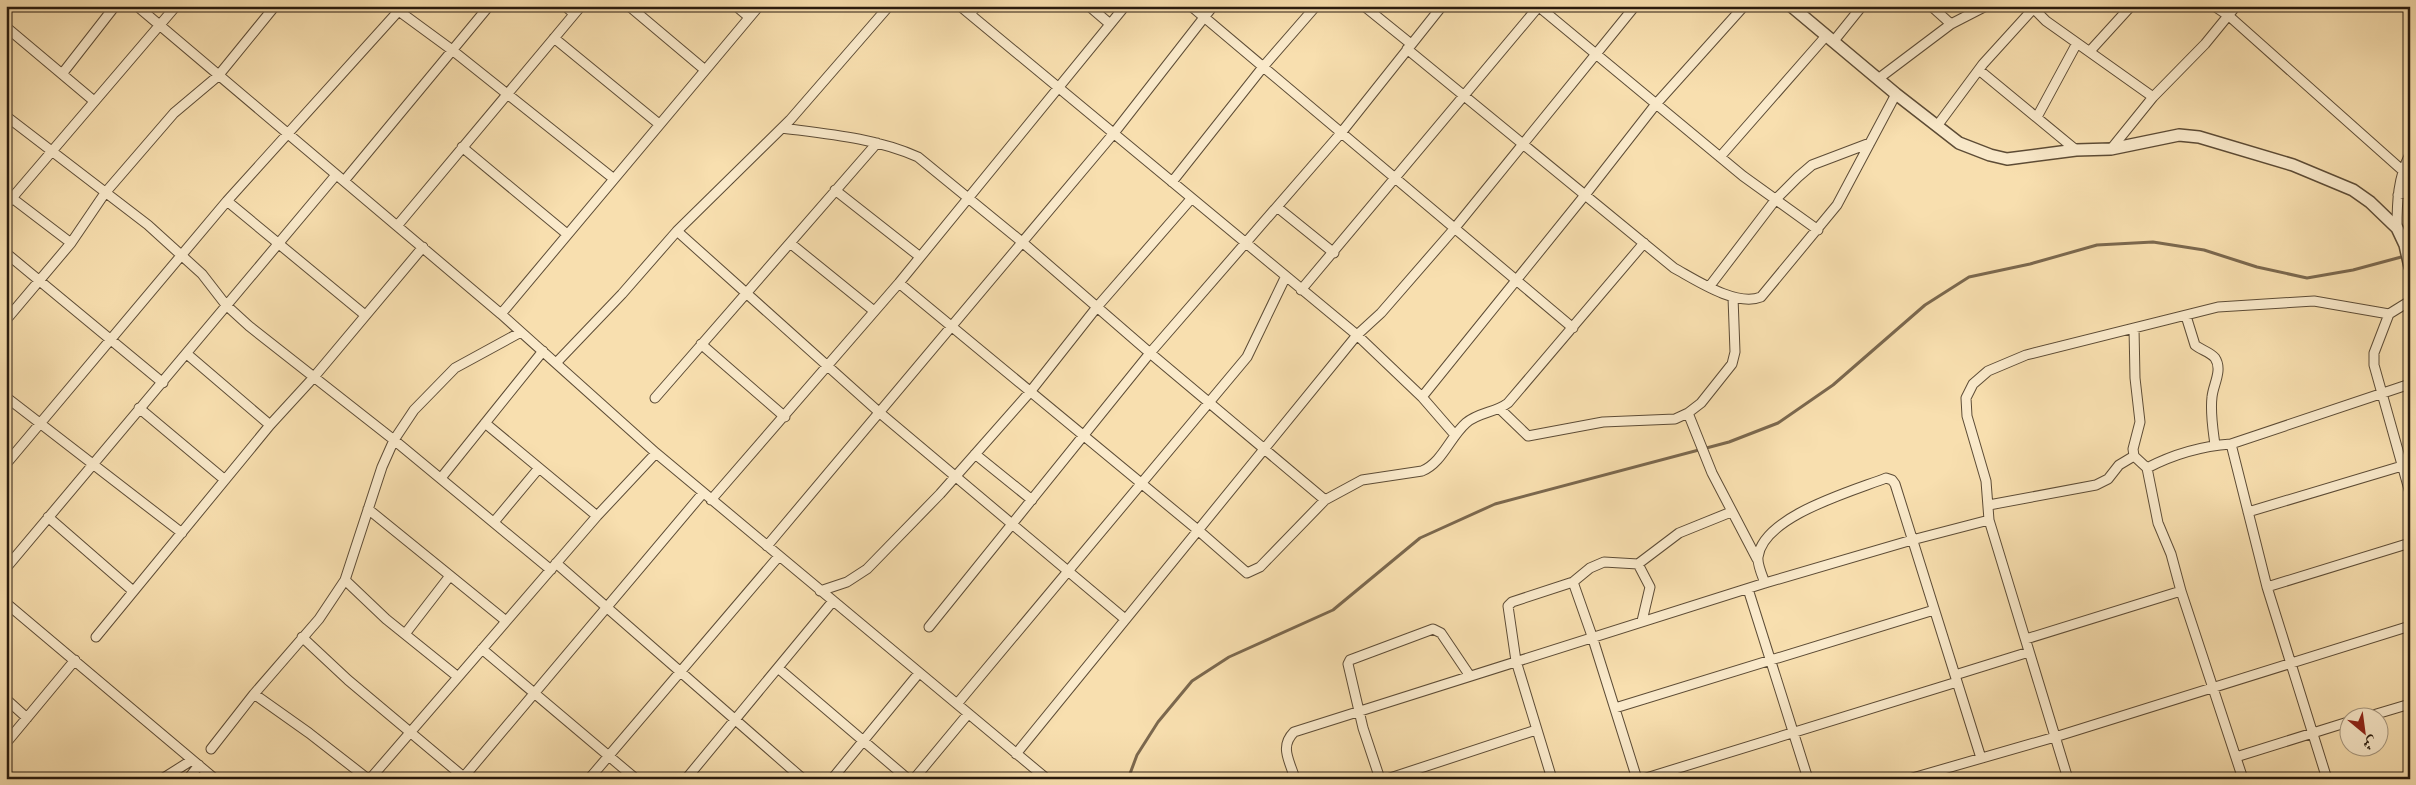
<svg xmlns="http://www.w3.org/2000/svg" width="2416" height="785" font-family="'IM FELL DW Pica',Amiri,serif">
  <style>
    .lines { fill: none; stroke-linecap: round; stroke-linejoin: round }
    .stream { stroke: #7b684e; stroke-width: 3 }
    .minor-casing { stroke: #5d4c36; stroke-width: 11 }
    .tertiary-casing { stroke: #5d4c36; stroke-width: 14 }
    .minor { stroke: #faeacb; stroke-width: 9 }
    .tertiary { stroke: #faeacb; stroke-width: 11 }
  </style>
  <rect width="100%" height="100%" fill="#f8dfaf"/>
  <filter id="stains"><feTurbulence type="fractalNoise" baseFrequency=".004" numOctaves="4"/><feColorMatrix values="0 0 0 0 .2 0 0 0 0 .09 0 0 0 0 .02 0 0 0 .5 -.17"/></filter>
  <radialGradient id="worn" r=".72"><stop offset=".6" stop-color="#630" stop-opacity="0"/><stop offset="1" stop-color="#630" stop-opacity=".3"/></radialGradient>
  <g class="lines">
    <path class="stream" d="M1128,779L1137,755L1158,722L1192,681L1229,657L1333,610L1420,538L1495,504L1729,442L1778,423L1833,385L1925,305L1969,277L2030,264L2097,245L2153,242L2204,250L2257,267L2307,278L2353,270L2405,256"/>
    <defs>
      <path id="minor" d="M137,6L501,314L656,453L1047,779
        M392,6L452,50L614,179
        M565,6L574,14
        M629,6L705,70
        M736,6L749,17
        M960,6L1357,335L1422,397L1455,435
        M1089,6L1110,24
        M1191,6L1573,328
        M1364,6L1411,44
        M1538,6L1743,176L1818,230
        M1931,6L1951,24
        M2031,6L2046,21L2153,97
        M2214,6L2229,16L2402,170
        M2407,6L2410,8
        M970,14L977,6
        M6,27L94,101
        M554,38L659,124
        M1833,42L1862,6
        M1407,49L1674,268C1696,280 1736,307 1761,297L1837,205L1896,94
        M2090,51L2131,6
        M1979,70L2076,150
        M62,74L115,6
        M1878,79L1951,24L1986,6
        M6,116L148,225L202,274L226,305L249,326L394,440L551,570
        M2037,117L2077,43
        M1937,126L1983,64L2033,9
        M782,128C828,134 875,138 918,157L1022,242L1150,353L1325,500
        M462,147L567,234
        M2111,149L2153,97L2205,44L2236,6
        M1720,157L1826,36
        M344,181L489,6
        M1172,182L1263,67L1316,6
        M835,190L919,256
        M2398,195L2410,191
        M12,198L71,243
        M227,201L365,315
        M6,205L176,6
        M1277,207L1334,253
        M397,226L581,6
        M2397,228C2397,201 2398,178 2410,154
        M677,231L880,413L1125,619
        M790,243L874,311
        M6,253L163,383
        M899,283L1199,531L1247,573L1260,567L1325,500L1362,480L1422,471C1442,463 1450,437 1466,423C1479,412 1495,413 1508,403L1644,243
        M1709,287L1776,199L1798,177L1812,165L1870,143
        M1301,290L1539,6
        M2410,301L2389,314L2374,353V365L2410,493
        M501,314L759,6
        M2186,316L2195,345C2201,350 2210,352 2215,358C2223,370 2213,385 2212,397C2210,413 2213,429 2215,445
        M6,320L71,243L105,193L174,113L218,76L275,6
        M2134,328L2135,378L2140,422L2133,449L2134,456L2147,468L2158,523L2171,554L2181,591
        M701,344L785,417
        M187,354L270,425
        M557,362L622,294L677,231L790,120L889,6
        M6,397L182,533
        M1422,397L1585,195L1656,104L1744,6
        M655,398L877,143
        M139,408L225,480
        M1500,409L1528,436L1603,422L1675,419L1688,413L1701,403L1732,364L1735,352L1733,297
        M1688,413L1712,473L1757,559
        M485,423L597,516
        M2231,444L2267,587L2327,779
        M975,454L1032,500
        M6,464L227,201L403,6
        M2147,468C2172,455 2203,446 2231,444L2410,384
        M441,478L543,351
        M711,500L899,283L1125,6
        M1989,505L2096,485L2108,479L2119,465L2134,456
        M368,509L506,621
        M2248,512L2402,466
        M48,517L133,591
        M494,522L539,468
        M767,546L1114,133L1213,6
        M556,563L803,779
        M1638,564L1650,587L1642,621
        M6,568L336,175
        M345,580L386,619L458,677
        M1573,582L1592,636L1637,779
        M1765,583C1762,575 1757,564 1758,557C1763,516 1853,491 1886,478L1892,480L1895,484L1981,758
        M2267,587L2410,543
        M1748,589L1808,779
        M820,591L847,582L867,569L940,494L1030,392L1097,307L1191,199
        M6,603L215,779
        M929,627L1150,353L1341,133L1442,6
        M405,634L449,577
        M96,637L270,425L314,377L423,247
        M302,637L348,680L466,779
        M2026,639L2181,591L2243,779
        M482,649L636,779
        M778,668L908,779
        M1955,675L2029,652
        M254,694L309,733L368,779
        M6,699L27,718
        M957,704L1247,357L1285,278
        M1615,708L1934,610
        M2363,718L2410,704
        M6,743L75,660
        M211,749L254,694L319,619L345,580L382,467L394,440L414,410L455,368L521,332
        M1016,754L1357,335L1381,313L1454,229L1635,6
        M2236,757L2348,722
        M162,779L192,760
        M188,779L199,765
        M370,779L597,516L656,453
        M462,779L703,493
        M589,779L779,556
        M686,779L833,601
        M832,779L919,673
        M914,779L968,714
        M1295,779C1290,761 1279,747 1294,732L1765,583L1912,540L1989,520
        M1380,779L1363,728L1348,664L1350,660L1433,629L1441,633L1470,676
        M1387,779L1536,730
        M1552,779L1516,661L1508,606L1512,602L1573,582L1590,568L1604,562L1638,564L1679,533L1731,512
        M1643,779L1957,682
        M1909,779L2055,737L2410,626
        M2068,779L1989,520L1986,481L1967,416L1966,398L1973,384L1988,371L2026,355L2218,307L2314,301L2389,314"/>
      <path id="tertiary" d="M1791,6L1896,94L1959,143L1990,155L2007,159L2076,150L2111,149L2179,135L2199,137L2293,165L2353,190L2370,202L2397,228L2405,245L2410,267"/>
    </defs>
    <use href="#minor" class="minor-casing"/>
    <use href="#tertiary" class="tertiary-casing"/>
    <use href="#minor" class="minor"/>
    <use href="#tertiary" class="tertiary"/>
  </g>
  <rect width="2416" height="785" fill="none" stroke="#f8dfaf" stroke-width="25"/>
  <rect x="8" y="8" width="2401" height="770" fill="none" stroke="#291b0e" stroke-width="2.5"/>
  <rect x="12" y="12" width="2391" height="760" fill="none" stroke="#291b0e"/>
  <g transform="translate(2364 732) rotate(151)"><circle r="24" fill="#faeacb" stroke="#a6977f"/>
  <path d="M0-4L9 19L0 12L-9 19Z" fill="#8f2418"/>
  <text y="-8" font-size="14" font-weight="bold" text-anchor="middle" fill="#291b0e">ش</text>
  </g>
  <rect width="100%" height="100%" filter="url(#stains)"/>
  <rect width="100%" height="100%" fill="url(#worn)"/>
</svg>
